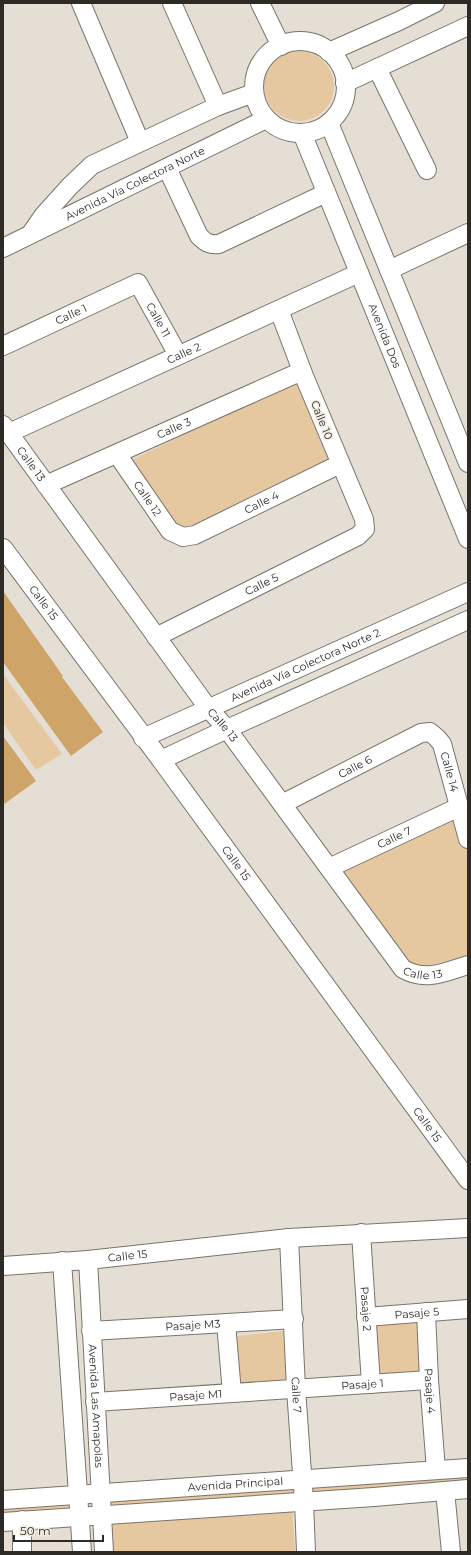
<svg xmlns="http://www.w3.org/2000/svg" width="471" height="1555" font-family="Montserrat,sans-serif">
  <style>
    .green { fill: #e5c8a0 }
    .building { fill: #cfa468 }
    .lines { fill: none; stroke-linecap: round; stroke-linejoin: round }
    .minor-casing { stroke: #7a746b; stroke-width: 20 }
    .minor { stroke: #fff; stroke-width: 18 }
    .labels { text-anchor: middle; stroke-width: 3; stroke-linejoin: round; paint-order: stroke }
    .street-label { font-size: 11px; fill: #2e2b27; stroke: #f2ebe1 }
  </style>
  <rect width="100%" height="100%" fill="#e5ded4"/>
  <path class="green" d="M264 86a35 35 0 1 1 70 0a35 35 0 1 1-70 0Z
    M304,376L332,462L189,530L176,526L130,461Z
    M3,674L62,754L36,770L3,723Z
    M452,816L460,821L468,848V956L421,967L409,966L338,871Z
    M420,1321L423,1376L378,1379L376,1324Z
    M283,1331L287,1384L240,1387L237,1336Z
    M468,1472V1485L312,1496L309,1486Z
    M293,1484L297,1494L112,1510L108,1503L112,1498Z
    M70,1501L71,1510L3,1517V1504Z
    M292,1502L295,1552H112L110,1517Z"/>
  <path class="building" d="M3,591L63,676L62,677L103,732L71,756L3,662Z
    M3,736L36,781L3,805Z"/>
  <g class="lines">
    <defs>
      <g id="minor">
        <path d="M81,3L140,142"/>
        <path d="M172,3L218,106"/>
        <path d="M260,3L281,46"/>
        <circle cx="300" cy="87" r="46"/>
        <path d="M329,52L399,21L435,3"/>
        <path d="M377,68L427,170"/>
        <path d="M345,83L468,26"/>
        <path d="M329,123L468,463"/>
        <path id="s1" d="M302,133L468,539"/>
        <path d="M167,168L199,236C206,243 210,245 219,244L326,193"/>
        <path d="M32,232L43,216L70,186L92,165L218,106L254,93"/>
        <path id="s2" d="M3,248L266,119"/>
        <path d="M389,270L468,233"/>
        <path id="s3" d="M3,346L138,283L178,355"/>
        <path id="s4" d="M3,425L208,708L227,729L403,969C426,982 445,972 468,965"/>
        <path id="s5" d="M9,433L359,273"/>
        <path id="s6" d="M117,454L170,531L183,537L195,535L340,464"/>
        <path id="s7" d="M46,485L302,371"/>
        <path id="s8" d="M3,548L161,760L468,1180"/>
        <path id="s9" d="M156,637L358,536L365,529L364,519L304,376L279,310"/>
        <path id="s10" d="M143,738L468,592"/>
        <path d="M161,760L227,729L468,620"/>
        <path id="s11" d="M282,804L421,733L430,732L437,738L442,744L468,839"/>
        <path id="s12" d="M329,868L459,807"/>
        <path id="s13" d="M361,1233L371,1384"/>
        <path id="s14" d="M289,1238L296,1389L304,1501L306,1552"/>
        <path id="s15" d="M88,1260L104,1552"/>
        <path d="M62,1261L82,1552"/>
        <path id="s16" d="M3,1266L88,1260L289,1238L468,1228"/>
        <path id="s17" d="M426,1312L429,1380L436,1470"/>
        <path id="s18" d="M366,1317L468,1309"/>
        <path d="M226,1323L232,1393"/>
        <path id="s19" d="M91,1331L294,1319"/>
        <path id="s20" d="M95,1402L429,1380"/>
        <path d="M445,1491L451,1552"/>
        <path id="s21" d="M3,1500L468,1468"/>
        <path d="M22,1520V1552"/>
        <path d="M3,1522L374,1497L468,1489"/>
      </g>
    </defs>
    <use href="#minor" class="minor-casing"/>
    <use href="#minor" class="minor"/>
  </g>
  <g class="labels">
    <g class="street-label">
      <text dy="4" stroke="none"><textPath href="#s2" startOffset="147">Avenida Vía Colectora Norte</textPath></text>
      <text dy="4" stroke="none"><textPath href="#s3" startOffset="75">Calle 1</textPath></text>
      <text dy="4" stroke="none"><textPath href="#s3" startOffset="191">Calle 11</textPath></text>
      <text dy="4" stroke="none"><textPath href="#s1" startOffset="219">Avenida Dos</textPath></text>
      <text dy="4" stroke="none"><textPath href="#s5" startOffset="192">Calle 2</textPath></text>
      <text transform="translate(322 420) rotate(68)" y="4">Calle 10</text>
      <text dy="4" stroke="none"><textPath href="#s7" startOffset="140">Calle 3</textPath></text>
      <text dy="4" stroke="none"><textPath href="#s4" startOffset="48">Calle 13</textPath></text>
      <text dy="4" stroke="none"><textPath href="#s6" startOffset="54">Calle 12</textPath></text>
      <text dy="4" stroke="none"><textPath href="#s6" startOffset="194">Calle 4</textPath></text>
      <text dy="4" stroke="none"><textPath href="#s9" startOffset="118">Calle 5</textPath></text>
      <text dy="4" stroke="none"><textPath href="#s8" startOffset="68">Calle 15</textPath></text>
      <text dy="4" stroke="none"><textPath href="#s10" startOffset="178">Avenida Vía Colectora Norte 2</textPath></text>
      <text dy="4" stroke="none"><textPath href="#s4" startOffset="372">Calle 13</textPath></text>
      <text dy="4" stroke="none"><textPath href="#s11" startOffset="82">Calle 6</textPath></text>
      <text dy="4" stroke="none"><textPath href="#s11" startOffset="211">Calle 14</textPath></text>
      <text dy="4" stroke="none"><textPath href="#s12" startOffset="72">Calle 7</textPath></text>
      <text dy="4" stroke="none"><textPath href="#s8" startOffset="392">Calle 15</textPath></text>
      <text dy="4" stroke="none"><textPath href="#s4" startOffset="696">Calle 13</textPath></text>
      <text dy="4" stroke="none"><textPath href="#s8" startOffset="716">Calle 15</textPath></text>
      <text dy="4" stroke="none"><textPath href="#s16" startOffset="125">Calle 15</textPath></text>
      <text dy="4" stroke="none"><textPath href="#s13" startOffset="76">Pasaje 2</textPath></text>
      <text dy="4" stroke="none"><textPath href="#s18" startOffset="51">Pasaje 5</textPath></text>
      <text dy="4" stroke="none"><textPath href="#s19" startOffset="102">Pasaje M3</textPath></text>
      <text dy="4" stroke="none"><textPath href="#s20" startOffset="268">Pasaje 1</textPath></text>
      <text dy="4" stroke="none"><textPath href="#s17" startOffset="79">Pasaje 4</textPath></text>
      <text dy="4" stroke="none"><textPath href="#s14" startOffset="157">Calle 7</textPath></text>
      <text dy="4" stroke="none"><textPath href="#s20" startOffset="101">Pasaje M1</textPath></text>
      <text dy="4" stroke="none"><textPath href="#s15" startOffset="146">Avenida Las Amapolas</textPath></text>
      <text dy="4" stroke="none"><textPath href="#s21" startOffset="233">Avenida Principal</textPath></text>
    </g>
  </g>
  <rect width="471" height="1555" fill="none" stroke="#2e2b27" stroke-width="8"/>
  <path d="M14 1535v6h89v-6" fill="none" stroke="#2e2b27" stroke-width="2"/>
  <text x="20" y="1535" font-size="12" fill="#2e2b27" stroke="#f2ebe1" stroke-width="3" paint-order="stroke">50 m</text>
</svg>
